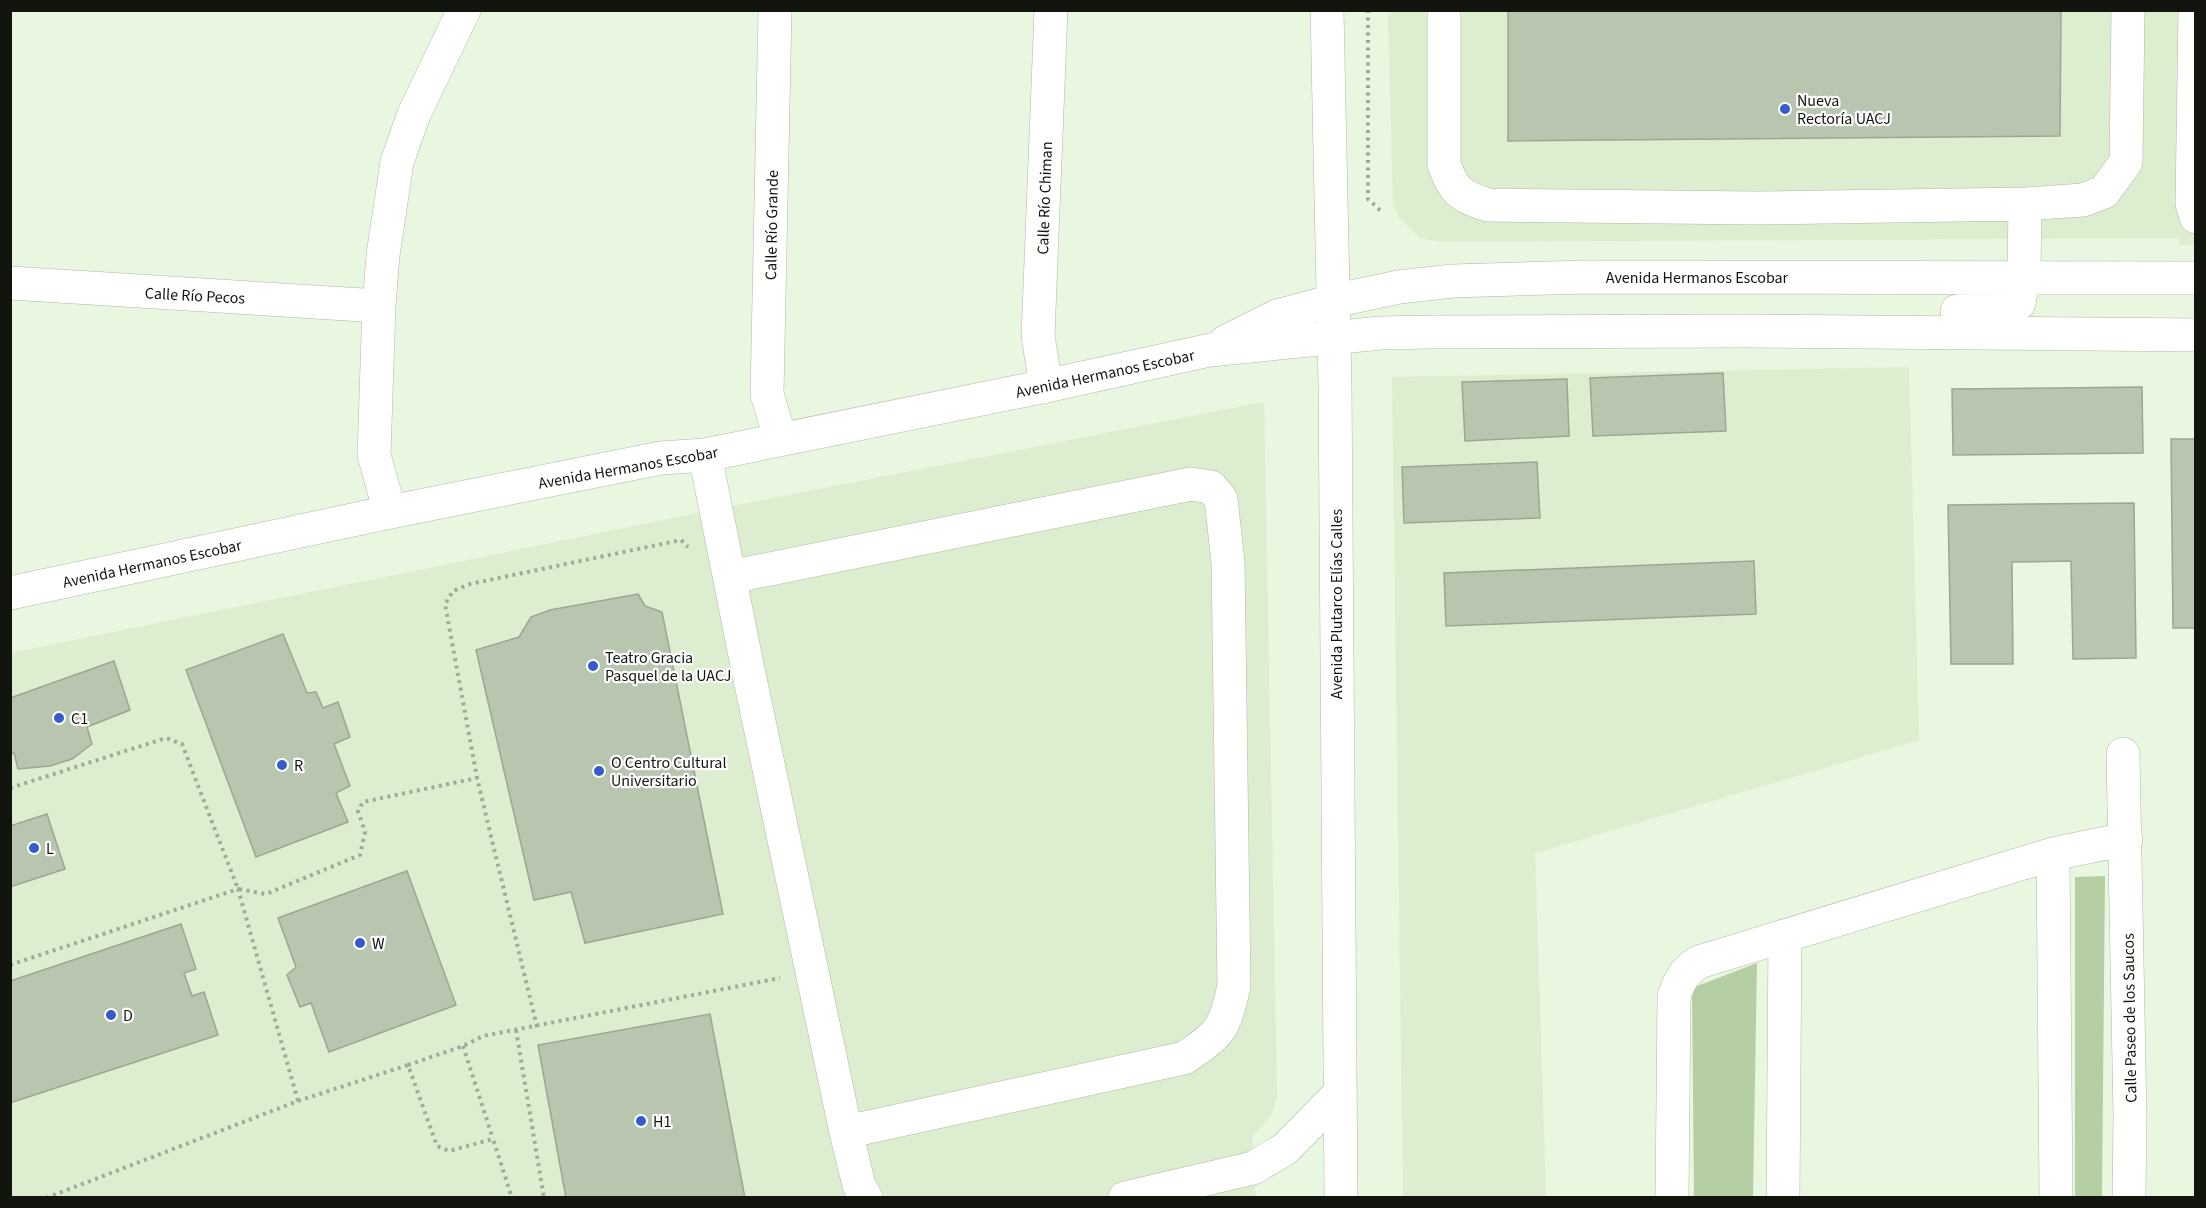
<svg xmlns="http://www.w3.org/2000/svg" width="2206" height="1208" font-family="'Source Sans 3',sans-serif">
  <style>
    .built { fill: #dcedd0 }
    .green { fill: #b6cea4 }
    .building { fill: #b8c5af; stroke: #9ba793; stroke-width: 1.5 }
    .lines { fill: none; stroke-linecap: round; stroke-linejoin: round }
    .minor-casing { stroke: #aebaa5; stroke-width: 34 }
    .major-casing { stroke: #aebaa5; stroke-width: 34 }
    .path { stroke: #a0aa99; stroke-width: 4; stroke-dasharray: 3 4.5; stroke-linecap: butt }
    .minor { stroke: #fff; stroke-width: 33 }
    .major { stroke: #fff; stroke-width: 33 }
    .poi-dot { fill: #375bcc; stroke: #fff; stroke-width: 2 }
    .labels { text-anchor: middle; stroke-width: 4.5; stroke-linejoin: round; paint-order: stroke }
    .poi-label { font-size: 16px; fill: #11150e; stroke: #fff; text-anchor: start }
    .street-label { font-size: 16px; fill: #11150e; stroke: #fff }
  </style>
  <rect width="100%" height="100%" fill="#e9f6e0"/>
  <path class="built" d="M1394,10L2195,11V245H2179V238L1442,242L1420,238L1399,217L1393,203L1388,15Z
    M1909,367L1919,740L1535,853L1546,1197H1403L1392,377Z
    M1264,402L1277,1097L1271,1116L1252,1137L1256,1197L11,1198V653L728,507Z"/>
  <path class="green" d="M2105,876L2102,1197H2075V877Z
    M1757,963L1753,1197H1694L1692,988Z"/>
  <path class="building" d="M1508,10H2061L2060,136L1508,141Z
    M1723,373L1726,431L1593,436L1590,378Z
    M1567,379L1569,436L1465,441L1462,382Z
    M2142,387L2143,453L1953,455L1952,389Z
    M2171,439H2196V628H2173Z
    M1537,462L1540,518L1404,523L1402,467Z
    M2134,503L2136,658L2073,659L2071,561L2012,562L2013,664H1951L1948,505Z
    M1754,561L1756,614L1446,626L1444,573Z
    M638,594L645,606L662,612L723,914L585,943L571,892L534,900L476,650L519,637L531,617L550,610Z
    M283,634L307,693L316,692L323,708L338,702L350,737L334,744L350,786L336,793L348,822L256,857L186,670Z
    M114,661L130,710L87,727L92,744L72,759L50,766L18,769L14,753L10,754V698Z
    M47,814L65,869L10,887V826Z
    M407,871L456,1005L329,1052L311,1003L300,1007L287,975L296,967L278,918Z
    M181,924L196,969L184,973L192,996L204,992L218,1035L10,1103V981Z
    M710,1014L745,1198H566L538,1045Z"/>
  <g class="lines">
    <defs>
      <path id="minor" d="M775,10L767,394L780,438
        M1444,10V164C1454,192 1459,195 1487,205L1757,208L2025,204L2083,200L2104,192L2126,162L2128,10
        M2195,10L2192,204L2196,217
        M2024,277L2025,204
        M10,283L379,306
        M1046,386L1038,336L1051,10
        M705,455L747,665L846,1132L859,1185L866,1198
        M390,512L374,455L379,306L383,255L397,162L414,114L464,10
        M730,577L1191,484L1211,487L1221,499L1228,562L1234,986C1224,1029 1222,1033 1184,1058L846,1132
        M2123,754L2130,1115L2129,1198
        M2053,854L2056,1198
        M1125,1198L1253,1168L1285,1149L1338,1095
        M1672,1198L1674,997C1679,981 1684,971 1699,962L2053,854L2126,839
        M1783,1198L1785,936"/>
      <path id="major" d="M1327,10L1335,385L1341,1198
        M1957,311L2001,310L2019,303L2024,277
        M1225,342L1277,316L1333,301L1399,287L1453,281L1585,277L2196,278
        M10,593L390,512L661,458L705,455L1046,386L1210,350L1381,333L1431,332L1739,331L2196,335"/>
    </defs>
    <use href="#minor" class="minor-casing"/>
    <use href="#major" class="major-casing"/>
    <path class="path" d="M1368,10V199L1381,211
      M10,788L166,738L182,744L238,889L266,894L360,855L365,832L358,811L363,802L477,778
      M10,965L238,889L298,1101
      M537,1027L477,778L445,604L453,591L470,584L681,540L688,547
      M516,1030L544,1198
      M463,1046L493,1139
      M408,1065L463,1046L483,1036L780,978
      M46,1198L298,1101L408,1065L437,1146L449,1151L493,1139L512,1198"/>
    <use href="#minor" class="minor"/>
    <use href="#major" class="major"/>
  </g>
  <g class="poi-dot">
    <circle cx="1785" cy="109" r="6"/>
    <circle cx="593" cy="666" r="6"/>
    <circle cx="59" cy="718" r="6"/>
    <circle cx="282" cy="765" r="6"/>
    <circle cx="599" cy="771" r="6"/>
    <circle cx="34" cy="848" r="6"/>
    <circle cx="360" cy="943" r="6"/>
    <circle cx="111" cy="1015" r="6"/>
    <circle cx="641" cy="1121" r="6"/>
  </g>
  <g class="labels">
    <g class="poi-label">
      <text x="1797" y="106">Nueva<tspan x="1797" dy="18">Rectoría UACJ</tspan></text>
      <text x="605" y="663">Teatro Gracia<tspan x="605" dy="18">Pasquel de la UACJ</tspan></text>
      <text x="71" y="724">C1</text>
      <text x="611" y="768">O Centro Cultural<tspan x="611" dy="18">Universitario</tspan></text>
      <text x="294" y="771">R</text>
      <text x="46" y="854">L</text>
      <text x="372" y="949">W</text>
      <text x="123" y="1021">D</text>
      <text x="653" y="1127">H1</text>
    </g>
    <g class="street-label">
      <text transform="translate(1044 198) rotate(-88)" y="6">Calle Río Chiman</text>
      <text transform="translate(771 225) rotate(-89)" y="6">Calle Río Grande</text>
      <text x="1697" y="283">Avenida Hermanos Escobar</text>
      <text transform="translate(195 295) rotate(3)" y="6">Calle Río Pecos</text>
      <text transform="translate(1105 373) rotate(-12)" y="6">Avenida Hermanos Escobar</text>
      <text transform="translate(628 467) rotate(-10)" y="6">Avenida Hermanos Escobar</text>
      <text transform="translate(152 563) rotate(-12)" y="6">Avenida Hermanos Escobar</text>
      <text transform="translate(1336 604) rotate(-90)" y="6">Avenida Plutarco Elías Calles</text>
      <text transform="translate(2129 1018) rotate(-91)" y="6">Calle Paseo de los Saucos</text>
    </g>
  </g>
  <rect width="2206" height="1208" fill="none" stroke="#11150e" stroke-width="24"/>
</svg>
